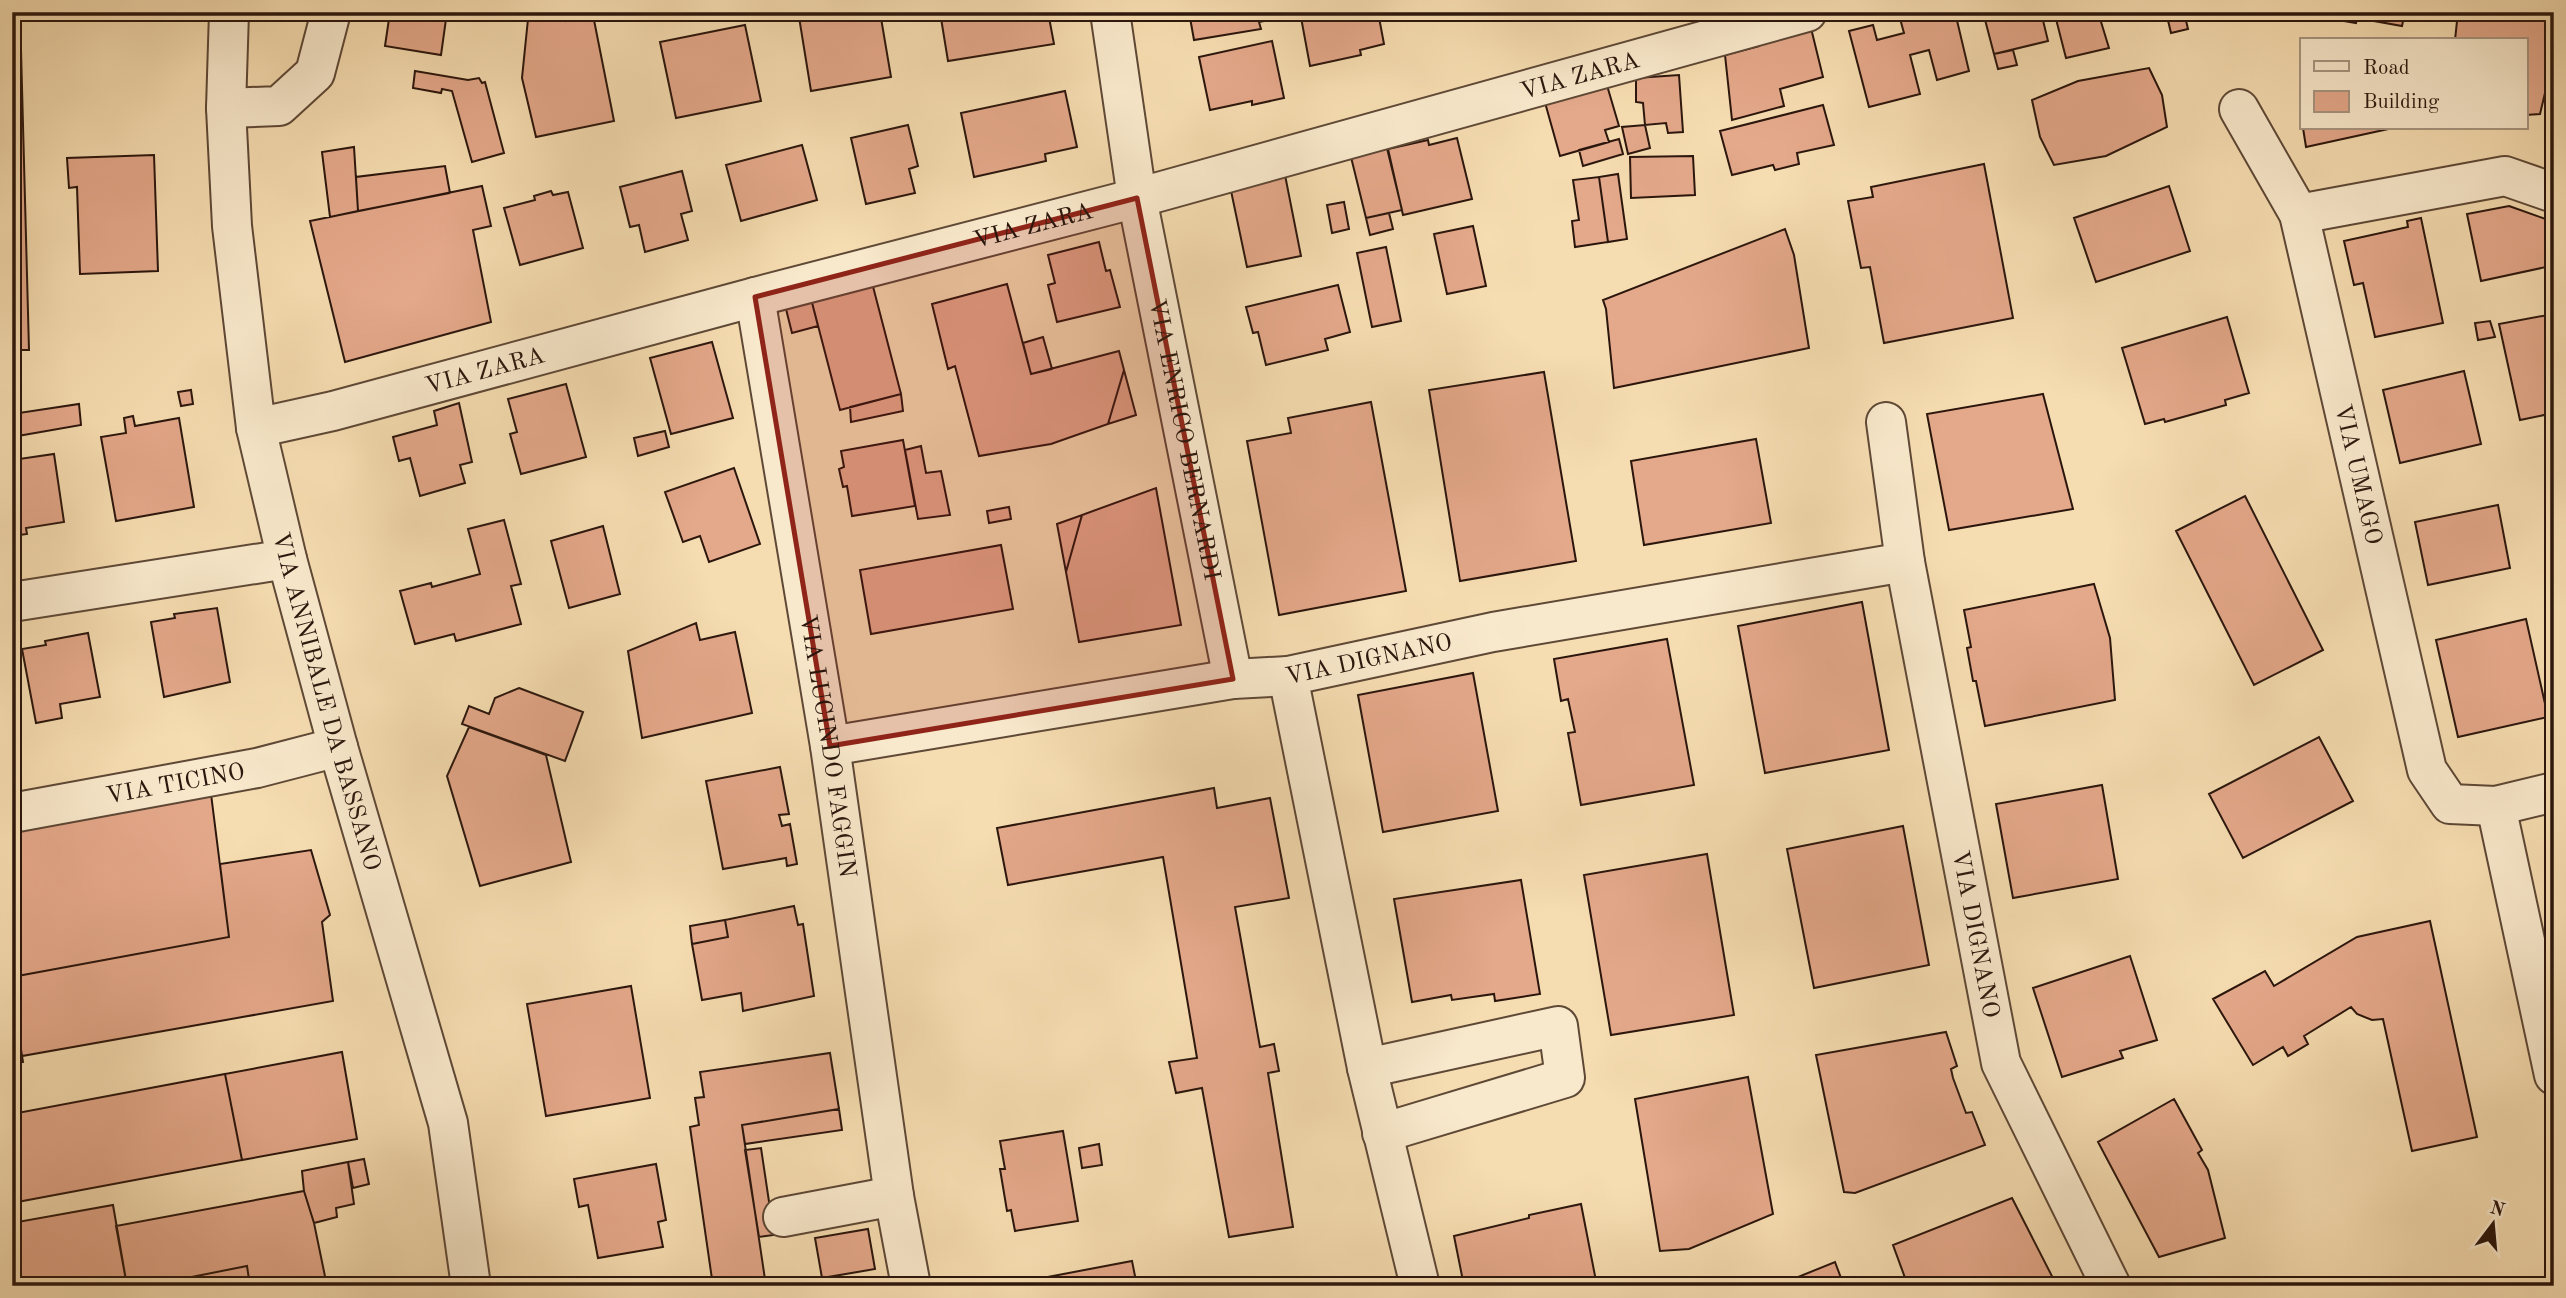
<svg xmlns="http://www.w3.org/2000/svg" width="2566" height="1298" font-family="'Old Standard TT',serif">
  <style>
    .building { fill: #e4a88a; stroke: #2b160d; stroke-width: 2 }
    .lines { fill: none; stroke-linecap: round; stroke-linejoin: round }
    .minor-casing { stroke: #5e4836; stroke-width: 42 }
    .minor { stroke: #f9e9cc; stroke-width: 38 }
    .marked { fill: #8f2418; fill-opacity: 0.2; stroke: #8f2418; stroke-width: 5; stroke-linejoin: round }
    .labels { text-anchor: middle; stroke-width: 7; stroke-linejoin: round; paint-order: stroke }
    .street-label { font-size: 24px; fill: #2b160d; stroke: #f9e9cc }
  </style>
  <rect width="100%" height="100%" fill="#f6ddb1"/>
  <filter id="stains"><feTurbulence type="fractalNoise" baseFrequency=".00286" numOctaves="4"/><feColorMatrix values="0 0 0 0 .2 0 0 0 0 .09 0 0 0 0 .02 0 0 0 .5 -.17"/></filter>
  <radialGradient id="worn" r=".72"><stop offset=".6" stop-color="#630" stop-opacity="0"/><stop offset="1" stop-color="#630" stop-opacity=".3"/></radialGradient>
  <path class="building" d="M12,12H20L29,350H12Z
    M390,12H447L441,55L385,46Z
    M564,12L566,21L593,15L614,121L536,137L522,78L528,19Z
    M824,12H880L891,77L811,91L799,17Z
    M1048,12L1054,44L948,61L940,12Z
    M1189,12H1279L1280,18L1259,22L1261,29L1194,40Z
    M1300,12H1378L1384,44L1360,50L1361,55L1310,66Z
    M1526,12H1570L1527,19Z
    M1908,12H1955L1969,71L1937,80L1929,50L1910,55L1920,94L1869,107L1849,31L1873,25L1877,40L1904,33L1899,15Z
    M1983,12H2041L2048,41L1994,54Z
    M2089,12H2098L2109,48L2066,58L2056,19Z
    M2166,12H2184L2188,29L2171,33Z
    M2310,12H2405L2402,26L2357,18L2356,23L2309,15Z
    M2458,12H2537L2554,18V55L2540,114L2526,115V40H2455Z
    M1810,24L1823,77L1780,89L1784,106L1732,120L1725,55L1759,46L1757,38Z
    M745,25L761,101L676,118L660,42Z
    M1272,41L1284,98L1252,105V101L1210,110L1199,57Z
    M2013,50L2017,65L1998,69L1994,54Z
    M2149,68L2162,95L2167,127L2106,156L2054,165L2040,137L2032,100L2078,81Z
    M415,71L468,80L479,78L482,83L485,82L504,153L472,162L452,91L442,89L441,93L413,88Z
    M1679,75L1683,132L1668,133L1666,123L1645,125L1643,103L1636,102V78Z
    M1606,82L1619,126L1605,130L1609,142L1560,156L1544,99Z
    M1065,91L1077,147L1045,154L1046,161L974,177L961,113Z
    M1823,105L1834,145L1797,153L1799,164L1775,170L1773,165L1732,175L1720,131Z
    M908,125L918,166L909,169L915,193L866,204L851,138Z
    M1645,125L1650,148L1628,154L1622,127Z
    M2303,128H2393L2306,147Z
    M1457,138L1472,199L1403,215L1388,149L1428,140L1429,145Z
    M1619,139L1623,154L1583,166L1579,150Z
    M1386,144L1402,210L1366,218L1350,153Z
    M802,145L817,200L741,221L726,165Z
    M354,147L358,211L330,217L322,152Z
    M154,155L158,271L80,274L77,187L69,188L67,158Z
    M1693,156L1695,195L1631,198L1630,157Z
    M1984,164L2013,318L1884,343L1870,267L1861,268L1848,201L1873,197L1871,187Z
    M445,166L450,193L358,211L356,177Z
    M682,171L692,211L681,214L688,240L645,252L639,225L630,227L620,187Z
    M1618,174L1627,239L1608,242L1599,177Z
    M1285,175L1301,256L1247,267L1230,186Z
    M1599,177L1608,242L1575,247L1572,221L1579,220L1573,180Z
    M482,186L491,226L473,230L491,322L345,362L310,221Z
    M2169,186L2190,251L2096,282L2074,218Z
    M551,191L553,195L568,192L583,248L520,265L504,208L535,200L534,196Z
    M1344,202L1349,229L1332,233L1327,205Z
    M2509,206L2554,222V270L2546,267L2481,281L2467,214Z
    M1389,213L1393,229L1370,235L1366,218Z
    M2421,218L2443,323L2375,337L2363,283L2354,285L2344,241L2408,227L2407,221Z
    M1473,226L1486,286L1447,294L1434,234Z
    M1785,229L1794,255L1809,348L1614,388L1606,309L1603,300Z
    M1099,242L1106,271L1110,270L1120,307L1057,322L1048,285L1055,283L1048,255Z
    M1386,247L1401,321L1372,327L1357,253Z
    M870,275L901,394L840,410L809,291Z
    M1007,284L1031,374L1119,351L1124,370L1108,424L1051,444L979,456L955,366L948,369L932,304Z
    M1338,285L1350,332L1325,339L1328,350L1266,365L1258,332L1253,333L1246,307Z
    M809,291L818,326L792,333L783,297Z
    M2548,315L2554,317V413L2520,420L2499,324Z
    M2227,317L2249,393L2225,400L2226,405L2165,422L2164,419L2145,424L2122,348Z
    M2490,321L2495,337L2478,340L2475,323Z
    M1043,337L1052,369L1031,374L1023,343Z
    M712,342L733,418L671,434L650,358Z
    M1124,370L1136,415L1108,424Z
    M2464,371L2481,444L2400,463L2383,390Z
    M1544,372L1576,561L1460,581L1429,390Z
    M566,384L586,457L521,474L510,434L517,432L508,399Z
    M191,390L193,404L181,406L178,392Z
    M901,394L903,411L851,422L850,407Z
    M2043,394L2073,509L1949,530L1927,414Z
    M1371,402L1406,591L1279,615L1247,441L1291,433L1288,418Z
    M459,403L472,462L460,465L465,483L420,496L410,458L399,461L393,437L437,425L434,411Z
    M79,404L81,425L12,437V414Z
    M133,416L135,426L179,418L194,507L116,521L101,437L126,433L124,418Z
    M665,431L669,447L638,456L634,438Z
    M1756,439L1771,523L1644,545L1631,461Z
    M903,440L915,506L852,516L847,486L843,487L839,469L844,467L841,451Z
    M921,446L926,473L941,471L950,515L918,519L905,450Z
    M54,454L64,522L26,528L27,534L12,536V460Z
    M734,468L760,544L709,562L700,536L683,542L665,492Z
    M1156,488L1181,625L1079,642L1066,572L1082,515Z
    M2245,496L2323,650L2254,685L2176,531Z
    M2498,505L2510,568L2428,585L2415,522Z
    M1009,507L1011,519L989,523L987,511Z
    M1082,515L1066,572L1057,524Z
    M504,520L521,584L511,586L521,624L456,641L454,634L415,644L400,591L431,583L432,587L480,574L468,529Z
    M603,526L620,594L569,608L551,541Z
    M1001,545L1013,609L871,634L860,570Z
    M2094,584L2110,638L2115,700L1985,726L1976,681H1973L1967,648L1971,647L1964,610Z
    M1862,602L1889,750L1765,773L1738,626Z
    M217,608L230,682L164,697L151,622L175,618L174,614Z
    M2526,619L2548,717L2458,737L2436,640Z
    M696,623L700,640L735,632L752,713L642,738L628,651Z
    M88,633L100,697L60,704L62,718L36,723L22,649L46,645L45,641Z
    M1667,639L1694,785L1581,805L1568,733L1575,732L1568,699L1561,701L1554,659Z
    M1473,673L1498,811L1383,832L1358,695Z
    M519,688L583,712L565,761L462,724L469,706L489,714L495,698Z
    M469,727L546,755L571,862L480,886L447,776Z
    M2319,737L2353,801L2243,858L2209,794Z
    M780,767L789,814L779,815L782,826L790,824L797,864L787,866L786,858L723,869L706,781Z
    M209,778L229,937L12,977V817Z
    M2102,785L2118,879L2013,898L1996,804Z
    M1214,788L1217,808L1270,798L1289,898L1235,907L1260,1047L1274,1044L1279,1071L1268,1073L1293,1227L1229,1237L1202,1088L1176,1093L1169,1062L1197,1058L1163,857L1008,885L997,828Z
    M1903,826L1929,965L1814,988L1787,849Z
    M2552,839H2554V877L2546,840Z
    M311,850L330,915L322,922L333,1001L22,1056L12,993V977L229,937L220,864Z
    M1707,854L1734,1015L1611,1035L1584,875Z
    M1521,880L1540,994L1495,1001L1494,994L1452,1000L1451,995L1412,1002L1394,899Z
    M794,906L798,925L803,924L814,996L743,1011L741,993L702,1000L692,944L728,937L725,920Z
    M725,920L728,937L692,944L690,926Z
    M2430,921L2477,1137L2412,1151L2383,1019L2372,1020L2357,1014L2351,1007L2304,1036L2308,1044L2288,1056L2283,1047L2253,1065L2213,999L2265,971L2274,986L2357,937Z
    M2130,956L2157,1040L2120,1051L2123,1058L2062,1077L2033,988Z
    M631,986L650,1098L546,1116L527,1004Z
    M12,993L23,1062L12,1064Z
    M1946,1032L1957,1066L1951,1069L1953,1078L1966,1113L1972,1112L1985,1145L1855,1193L1844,1192L1816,1055Z
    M342,1052L357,1139L242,1160L225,1074Z
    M830,1053L839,1109L742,1125L766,1286H713L690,1127L699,1125L695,1098L704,1097L700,1072Z
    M225,1074L242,1160L12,1203V1114Z
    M1748,1077L1773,1214L1689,1249L1660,1251L1635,1099Z
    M2174,1099L2202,1150L2198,1153L2208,1170L2225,1238L2159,1257L2098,1142Z
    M839,1109L842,1130L745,1144L742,1125Z
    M1063,1131L1078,1221L1015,1231L1011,1210L1007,1211L1000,1169H1005L1000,1141Z
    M1099,1144L1102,1165L1082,1168L1079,1148Z
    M761,1148L774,1235L759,1237L745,1150Z
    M364,1159L369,1184L353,1188L348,1162Z
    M348,1162L354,1204L336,1208L337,1217L314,1223L304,1191L302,1171Z
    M656,1164L666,1220L658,1222L663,1247L598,1258L588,1205L579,1207L574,1179Z
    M304,1191L314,1223L327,1286H250L247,1266L146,1286H127L116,1226Z
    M2012,1198L2057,1286H1908L1893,1245Z
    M1581,1204L1597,1286H1464L1454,1236L1529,1218V1215Z
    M113,1205L127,1286H12V1223Z
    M868,1229L875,1269L822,1278L815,1238Z
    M1132,1261L1137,1286H1000Z
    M1835,1262L1844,1286H1776Z
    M247,1266L250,1286H146Z
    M1350,1278L1351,1286H1303Z"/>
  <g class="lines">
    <defs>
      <g id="minor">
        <path id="s1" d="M229,12L226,108L232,226L256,428L287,559L338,747L448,1123L471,1286"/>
        <path id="s2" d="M1110,12L1137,198L1233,679"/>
        <path d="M226,108L279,106L315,73L331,12"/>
        <path id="s3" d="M2239,109L2299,214L2427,770L2450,804L2496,806L2554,792"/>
        <path d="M2299,214L2505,176L2554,193"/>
        <path id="s4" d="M755,297L830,746L894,1196L911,1286"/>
        <path id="s5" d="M1886,422L1905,562L2001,1063L2111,1286"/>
        <path id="s6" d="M256,428L333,411L755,297L1137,198L1807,12"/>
        <path d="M12,602L287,559"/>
        <path d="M1288,676L1367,1068L1420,1286"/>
        <path id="s7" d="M830,746L1233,679L1288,676L1493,632L1905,562"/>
        <path d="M2496,806L2554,1075"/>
        <path id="s8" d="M12,813L257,768L338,747"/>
        <path d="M1367,1068L1558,1026L1565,1078L1382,1133"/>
        <path d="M783,1217L894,1196"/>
      </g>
    </defs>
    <use href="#minor" class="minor-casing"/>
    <use href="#minor" class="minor"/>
  </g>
  <path class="marked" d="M1137,198L1233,679L830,746L755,297Z"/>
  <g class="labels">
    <g class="street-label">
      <text dy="8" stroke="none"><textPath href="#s6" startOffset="1370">VIA ZARA</textPath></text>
      <text dy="8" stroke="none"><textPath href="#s6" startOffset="803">VIA ZARA</textPath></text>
      <text dy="8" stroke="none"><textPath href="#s6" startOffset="236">VIA ZARA</textPath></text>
      <text dy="8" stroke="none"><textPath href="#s2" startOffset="434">VIA ENRICO BERNARDI</textPath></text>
      <text dy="8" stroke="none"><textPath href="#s3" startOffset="388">VIA UMAGO</textPath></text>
      <text dy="8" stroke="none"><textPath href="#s7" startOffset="546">VIA DIGNANO</textPath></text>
      <text dy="8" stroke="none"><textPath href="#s1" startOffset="700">VIA ANNIBALE DA BASSANO</textPath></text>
      <text dy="8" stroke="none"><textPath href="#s4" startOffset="455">VIA LUCINDO FAGGIN</textPath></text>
      <text dy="8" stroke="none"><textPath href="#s8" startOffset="166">VIA TICINO</textPath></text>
      <text dy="8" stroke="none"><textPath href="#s5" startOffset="520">VIA DIGNANO</textPath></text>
    </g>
  </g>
  <rect width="2566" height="1298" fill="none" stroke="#f6ddb1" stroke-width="42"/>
  <rect x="14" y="14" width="2538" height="1270" fill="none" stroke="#2b160d" stroke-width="3.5"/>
  <rect x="21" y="21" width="2524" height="1256" fill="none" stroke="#2b160d" stroke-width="2"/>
  <rect x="2300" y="38" width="228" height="91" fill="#f9e9cc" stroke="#a79580" stroke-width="2"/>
  <rect x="2314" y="61" width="35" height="10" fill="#f9e9cc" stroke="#a79580" stroke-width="2"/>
  <text x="2363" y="74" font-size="21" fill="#2b160d">Road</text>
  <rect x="2314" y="91" width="35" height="21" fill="#e4a88a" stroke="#a79580" stroke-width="2"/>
  <text x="2363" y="108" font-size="21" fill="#2b160d">Building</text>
  <g transform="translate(2493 1224) rotate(16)" stroke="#f9e9cc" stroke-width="5" paint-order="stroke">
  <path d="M0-5L12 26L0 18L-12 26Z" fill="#2b160d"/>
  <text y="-10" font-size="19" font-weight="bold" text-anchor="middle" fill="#2b160d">N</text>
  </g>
  <rect width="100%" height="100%" filter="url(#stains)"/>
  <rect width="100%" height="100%" fill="url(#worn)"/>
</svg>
